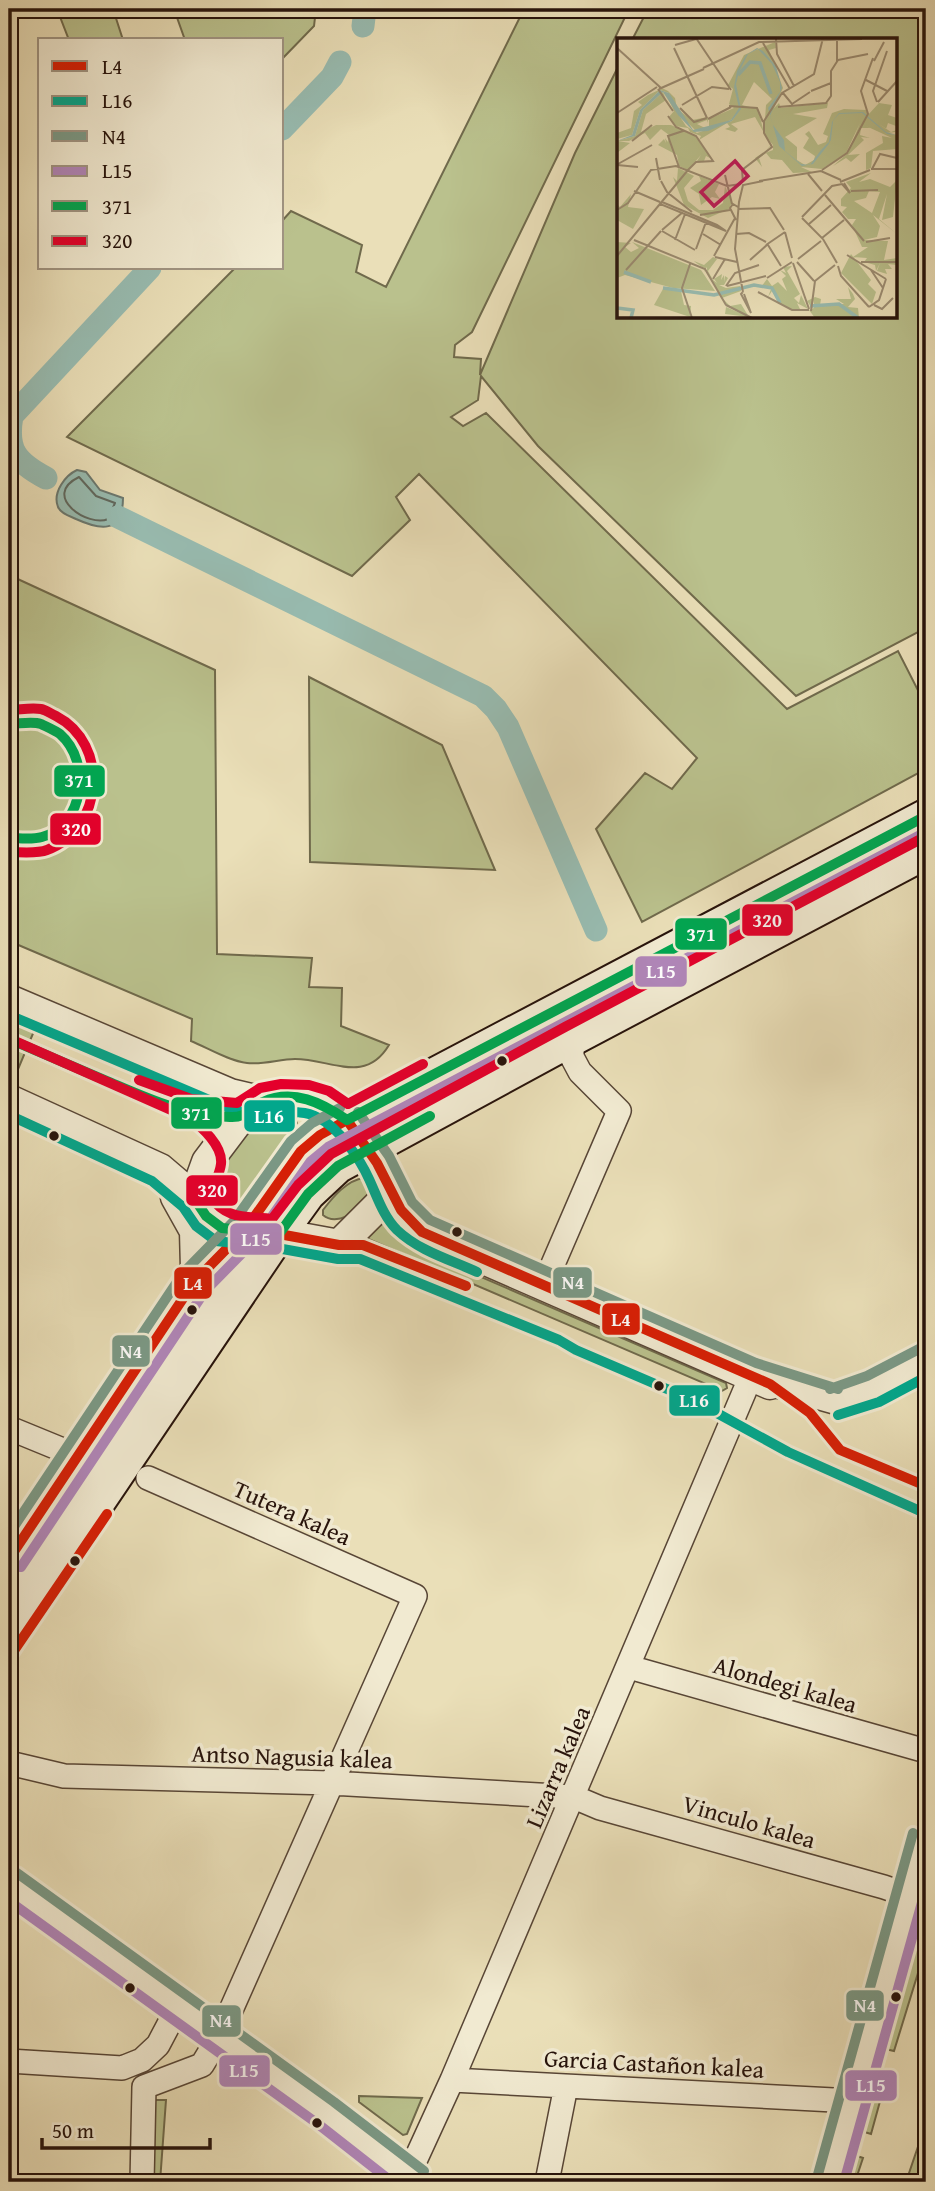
<svg xmlns="http://www.w3.org/2000/svg" width="935" height="2191" font-family="'Gentium Book Plus',serif">
  <style>
    .green { fill: #bac18d; stroke: #706a4c; stroke-width: 2 }
    .water { fill: #98bcb1; stroke: #6b786f; stroke-width: 2 }
    .lines { fill: none; stroke-linecap: round; stroke-linejoin: round }
    .shore { stroke: #60685e; stroke-width: 2 }
    .canal { stroke: #98bcb1; stroke-width: 23 }
    .minor-casing { stroke: #584636; stroke-width: 26 }
    .tertiary-casing { stroke: #584636; stroke-width: 33 }
    .secondary-casing { stroke: #27130b; stroke-width: 37 }
    .minor { stroke: #f1ead1; stroke-width: 23 }
    .tertiary { stroke: #f1ead1; stroke-width: 30 }
    .secondary { stroke: #f1ead1; stroke-width: 33 }
    .bus-1-casing { stroke: #f1ead1; stroke-width: 16 }
    .bus-2-casing { stroke: #f1ead1; stroke-width: 16 }
    .bus-3-casing { stroke: #f1ead1; stroke-width: 16 }
    .bus-4-casing { stroke: #f1ead1; stroke-width: 16 }
    .bus-5-casing { stroke: #f1ead1; stroke-width: 16 }
    .bus-6-casing { stroke: #f1ead1; stroke-width: 16 }
    .bus-1 { stroke: #d81e05; stroke-width: 10 }
    .bus-2 { stroke: #02a78c; stroke-width: 10 }
    .bus-3 { stroke: #7b9986; stroke-width: 10 }
    .bus-4 { stroke: #b086b9; stroke-width: 10 }
    .bus-5 { stroke: #00a651; stroke-width: 10 }
    .bus-6 { stroke: #e4002b; stroke-width: 10 }
    .bus-dot { fill: #27130b; stroke: #f1ead1; stroke-width: 2.5 }
    .labels { text-anchor: middle; stroke-width: 7; stroke-linejoin: round; paint-order: stroke }
    .street-label { font-size: 24px; fill: #27130b; stroke: #f1ead1 }
    .inset-river { fill: none; stroke: #98bcb1; stroke-width: 3.5 }
    .inset-road { fill: none; stroke: #9c8d73; stroke-width: 2 }
    .view { fill: #c2185b; fill-opacity: 0.15; stroke: #c2185b; stroke-width: 3.5 }
    .inset-edge { fill: none; stroke: #27130b; stroke-width: 3.5 }
    .line-badge { stroke: #f1ead1; stroke-width: 2.5 }
    .badge-label { font-size: 19px; text-anchor: middle; font-weight: bold; fill: #fff }
  </style>
  <rect width="100%" height="100%" fill="#eadfb8"/>
  <filter id="stains"><feTurbulence type="fractalNoise" baseFrequency=".00286" numOctaves="4"/><feColorMatrix values="0 0 0 0 .2 0 0 0 0 .09 0 0 0 0 .02 0 0 0 .5 -.17"/></filter>
  <radialGradient id="worn" r=".72"><stop offset=".6" stop-color="#630" stop-opacity="0"/><stop offset="1" stop-color="#630" stop-opacity=".3"/></radialGradient>
  <path class="green" d="M57,9H113L123,40H69Z
    M174,9H316L314,26L282,59V40H185Z
    M524,9H629L472,332L455,345L454,357L481,359L480,375L575,153L618,67V317H895V40H632L648,9H926V628L796,696L538,446L481,376L478,400L451,417L463,426L486,413L787,709L898,651L926,706V769L642,922L596,829L645,773L672,789L697,758L419,474L396,497L410,520L352,576L67,437L235,268H282V221L291,211L362,245L356,272L386,287Z
    M9,575L215,670L217,954L312,958L309,987L342,988L341,1026L389,1045C365,1085 331,1059 295,1059C280,1059 262,1065 247,1063C229,1061 208,1048 191,1041L192,1019L9,941Z
    M309,677L442,745L495,870L310,862Z
    M9,1012L37,1024L11,1086L9,1085Z
    M284,1115L293,1116L297,1123L243,1202L238,1208C196,1209 221,1157 237,1141C251,1128 265,1119 284,1115Z
    M364,1178L372,1188C368,1205 339,1229 323,1215V1210C333,1197 347,1180 364,1178Z
    M387,1218C395,1235 412,1245 428,1254L726,1383L727,1388L722,1391L366,1238Z
    M922,1895L926,1896V1947L894,2051L881,2048Z
    M874,2072L887,2076L871,2134L858,2130Z
    M359,2096L422,2098L407,2134L403,2135L359,2102Z
    M154,2100H166L160,2182H148Z
    M926,2123V2177L924,2182H906Z
    M851,2154L863,2158L855,2182H843Z"/>
  <path class="water" d="M77,470L86,472L100,490L123,498C123,534 100,530 76,519C70,516 61,514 58,507C52,492 66,475 77,470Z"/>
  <g class="lines">
    <path class="shore" d="M79,477L96,496L115,503L108,519C89,528 40,496 79,477Z"/>
    <path class="canal" d="M363,26L365,9
      M282,129L332,77L340,62
      M46,478C16,462 6,450 12,416L150,268
      M118,517L483,696L496,709L508,727L596,930"/>
    <defs>
      <path id="minor" d="M544,1285L619,1111L580,1072L572,1057V1039
        M770,1384L834,1402L873,1389L926,1361
        M9,1428L70,1453
        M629,1667L926,1751
        M9,1763L64,1776L331,1783L574,1797L600,1808L884,1887L910,1896
        M9,2061L122,2068L142,2060L158,2045L178,2007
        M452,2080L853,2101
        M142,2182L144,2087L202,2065L219,2037L415,1596L148,1478
        M415,2182L408,2176L452,2080L751,1376
        M547,2182L566,2086
        M830,2182L926,1837"/>
      <path id="tertiary" d="M9,1000L230,1094L263,1102
        M9,1100L160,1169L194,1198L206,1216L222,1228L279,1234L339,1245L390,1194
        M176,1197L195,1231L196,1269L192,1314
        M194,1198L207,1162L241,1117L263,1102L282,1098L307,1099L324,1104L347,1120L381,1170L390,1194L406,1219L422,1232L770,1384"/>
      <path id="secondary" d="M9,1585C70,1494 134,1405 194,1312C232,1252 266,1183 320,1135L926,816
        M9,1634L279,1234L308,1194L338,1166L572,1039L926,852
        M9,1884L326,2113L408,2176L407,2182"/>
    </defs>
    <use href="#minor" class="minor-casing"/>
    <use href="#tertiary" class="tertiary-casing"/>
    <use href="#secondary" class="secondary-casing"/>
    <use href="#minor" class="minor"/>
    <use href="#tertiary" class="tertiary"/>
    <use href="#secondary" class="secondary"/>
    <defs>
      <path id="bus-1" d="M347,1120L377,1163L401,1210L422,1232L770,1384L810,1413L840,1450L926,1486
        M279,1234L339,1245H363L466,1286
        M9,1559L194,1282L245,1230L301,1151L320,1135L347,1120
        M9,1658L107,1514"/>
      <path id="bus-2" d="M9,1015L226,1107C237,1110 250,1115 262,1116C282,1117 298,1106 319,1118C339,1128 360,1159 369,1179C377,1196 383,1216 397,1230C419,1251 451,1260 477,1272
        M9,1115L152,1181L183,1207L196,1226L216,1241L277,1248L338,1259H360L559,1340L576,1350L695,1401L788,1452L920,1511
        M838,1415L879,1402L926,1377"/>
      <path id="bus-3" d="M358,1112L389,1156L412,1202L430,1220L756,1363L838,1389
        M830,1389L867,1376L919,1349
        M9,1534L183,1273L234,1221L291,1141L312,1123L340,1108
        M17,1873L334,2102L424,2171
        M817,2178L913,1833"/>
      <path id="bus-4" d="M21,1567L205,1291L256,1239L311,1161L328,1147L926,832
        M9,1901L318,2124L392,2182
        M844,2182L926,1888"/>
      <path id="bus-5" d="M9,724C19,724 32,721 41,724C47,727 56,731 60,734C92,762 84,826 42,837C32,840 19,838 9,838
        M9,1039C42,1053 75,1067 107,1081C147,1098 185,1116 230,1117C245,1118 250,1109 263,1102C293,1088 322,1103 347,1120L926,816
        M194,1198L206,1216L222,1228L279,1234
        M279,1234L308,1194L338,1166L430,1116"/>
      <path id="bus-6" d="M9,710C19,710 31,707 41,709C46,710 51,714 56,716C110,744 104,829 47,850C37,854 21,852 9,852
        M15,1041L189,1118C202,1127 223,1146 221,1164C220,1174 213,1186 210,1196C226,1220 246,1216 272,1219L298,1185L331,1154L565,1027L919,840
        M139,1080L191,1099L237,1103L260,1088L281,1084L309,1085L329,1091L348,1104L423,1064"/>
    </defs>
    <use href="#bus-1" class="bus-1-casing"/>
    <use href="#bus-2" class="bus-2-casing"/>
    <use href="#bus-3" class="bus-3-casing"/>
    <use href="#bus-4" class="bus-4-casing"/>
    <use href="#bus-5" class="bus-5-casing"/>
    <use href="#bus-6" class="bus-6-casing"/>
    <use href="#bus-1" class="bus-1"/>
    <use href="#bus-2" class="bus-2"/>
    <use href="#bus-3" class="bus-3"/>
    <use href="#bus-4" class="bus-4"/>
    <use href="#bus-5" class="bus-5"/>
    <use href="#bus-6" class="bus-6"/>
  </g>
  <g class="bus-dot">
    <circle cx="502" cy="1061" r="6"/>
    <circle cx="54" cy="1136" r="6"/>
    <circle cx="457" cy="1232" r="6"/>
    <circle cx="192" cy="1310" r="6"/>
    <circle cx="659" cy="1386" r="6"/>
    <circle cx="75" cy="1561" r="6"/>
    <circle cx="130" cy="1988" r="6"/>
    <circle cx="896" cy="1997" r="6"/>
    <circle cx="317" cy="2123" r="6"/>
  </g>
  <g class="labels">
    <g class="street-label">
      <text transform="translate(292 1513) rotate(24)" y="8">Tutera kalea</text>
      <text transform="translate(785 1685) rotate(16)" y="8">Alondegi kalea</text>
      <text transform="translate(292 1757) rotate(2)" y="8">Antso Nagusia kalea</text>
      <text transform="translate(558 1767) rotate(-67)" y="8">Lizarra kalea</text>
      <text transform="translate(749 1822) rotate(16)" y="8">Vinculo kalea</text>
      <text transform="translate(654 2064) rotate(3)" y="8">Garcia Castañon kalea</text>
    </g>
  </g>
  <g transform="translate(617 38)">
    <rect width="280" height="280" fill="#eadfb8"/>
    <path d="M158,4L159,10L152,12L166,50L157,70L162,65L164,70L211,65L210,70L176,76L200,80L168,99L180,109V122L188,127L197,122L198,118L186,110L192,100L188,96L192,93L201,107L209,104L211,98L206,96L215,75L227,71L249,72L251,77L262,65L275,67L271,77L280,80L279,88L271,85L269,91L262,86L274,94L280,92L278,94L268,95L280,97V111L256,113L254,130L249,132V115L266,105L265,98L275,100L249,88L253,90H244L243,97L253,100L244,99L247,102L231,117L243,116L234,124L229,120L216,128L231,115L243,85L229,115L205,131L184,129L195,134L176,135L165,122L154,121L149,115L142,120L145,129L138,120L147,114L143,117L156,112V107L150,100L155,107L149,112L154,107L138,79L114,86L121,91L118,94L108,91L113,89L110,85L82,102L84,98L73,94L71,90L58,88L52,79L57,73L51,60L69,88L80,95L115,83L121,74L114,82L89,92L79,93L63,77L55,64L52,55L43,52L23,72L15,97L0,101V95L14,90L17,73L25,67L21,64L31,57L44,51L45,50L51,53L58,60L60,71L75,82L91,79V85L90,82L80,86L90,91L92,89V81L117,70L112,66L116,51L111,47L127,17ZM137,44L155,61L149,67L147,95L141,71L125,67ZM46,54L49,62L29,76L24,94L39,87H54L78,98L95,121L89,118L87,123H80L84,117L71,132L62,128L60,117L41,107L47,101L49,105L48,100L51,104L52,97L44,91L33,102L28,95L12,103H1L13,105L0,115V103L18,98L26,72ZM61,130L77,138L67,150L71,163L82,172H96L106,165L108,148L115,164L112,171L91,180L67,167L56,139L60,143ZM254,135L242,144L253,141L273,149L280,142L276,179L265,182L270,156L262,181L280,196L256,177L263,188L260,199L247,202L271,203L267,222L280,220V227L271,226L275,231H268L270,236L260,233L263,225L259,233L258,227L247,224L250,220L236,219L251,209H245L235,187L239,181H231L225,174L230,169L224,168V161L234,150L229,144ZM252,153L263,154L255,175L237,163L249,160ZM82,138L102,146L98,154L103,161L95,159L84,167L82,156L73,150L84,143ZM14,156L11,169L27,171L16,191L0,182V166L3,169ZM0,204L14,205L8,209L14,214L22,210L15,204L84,232L98,253L56,250L8,237L0,240ZM234,216L254,242L251,246L259,254L255,266L224,235ZM96,219L100,221L91,233L96,242L100,245L97,241L105,236L104,242L107,237V244L108,238L111,240L107,247H102L109,250L123,248L124,253L105,260L113,268L124,266L132,279L108,276L109,269L123,275L111,268L106,262L90,234V229L87,234L88,230L85,229L78,224L77,223L87,227ZM175,228L170,233L183,256L177,260L182,265L184,257L191,271L180,265L183,271L174,272L162,265L155,253L151,259L154,251L144,249L150,241L155,248L161,244L170,253L165,241L169,238L163,232L169,235L166,229ZM231,249L236,256L238,261L231,269L241,270L242,280H198L192,272L197,270V262L195,270L190,263L198,259L204,261L203,267L227,266L219,261H234ZM46,251L64,253L67,267L74,268L73,279L37,267Z" fill="#bac18d" fill-rule="evenodd"/>
    <path d="M140,10L146,13L159,28L165,50L153,78L156,87L167,102L168,113L184,126L193,127L204,112L212,104L215,84L222,75L246,74L269,94L280,97L270,96L245,75L222,76L216,83L214,102L211,107L196,126L185,128L162,108L151,70L163,54V44L155,26L141,11L131,16L122,34L119,46L124,71L115,83L91,93L77,94L61,77L46,54L26,72L18,98L0,103L15,97L23,72L43,52L52,55L76,92L114,82L122,70L117,49L120,33L129,17Z" fill="#98bcb1"/>
    <path class="inset-river" d="M121,37L133,24L143,25L154,56M7,234L34,244M46,250L97,257L137,247L155,250L163,265M193,268L222,266L241,280M0,270L16,272L14,280"/>
    <path class="inset-road" d="M79,0L114,52M159,1L160,16L177,48M220,1V23M146,5L173,51M58,7L79,1M0,10L44,50M57,10L90,80M221,22L251,16M257,23L267,4M86,30L142,4L245,1M249,42L270,53M41,51L56,73M42,51L87,31M194,53L214,45M166,55L175,66L193,54M260,64L256,53L270,13M261,64L280,43M65,67L95,49L112,51M112,68L140,70L146,84M161,69L209,65L214,58V33L221,22M63,70L77,84L90,80M0,75L40,49M51,78L59,89L79,98L96,123L79,124L71,132M91,81L114,69M15,103L35,87M39,120L43,142M1,126L35,107M0,127L21,129M62,129L51,98L66,93M254,131H280M255,131L263,116L280,120M205,132L230,115L251,76L244,53L256,20M191,136L205,153M108,137L115,166M44,143L50,154L75,174M142,143L204,133L224,142M126,144L125,132L155,109L147,95V83L165,55L197,36L206,0M223,144L253,132M17,153L43,164M234,153L261,152M208,157L247,203M45,164L100,187L109,193L43,166ZM121,171L153,170L167,192M0,172L11,165L34,132L59,128L110,148L124,146M83,177L113,172M185,179L215,148L225,146L233,155L227,145M185,180L206,201L220,225M119,182L113,170L116,166L121,169M192,186L214,167M45,192L66,174M45,193L78,212M168,194L175,220M86,196L104,207M119,196L132,195L149,204M205,200L227,182M17,202L88,231L109,267M58,202L68,176M249,204L273,200M149,207L168,194M151,207L164,228M79,211L89,184M230,217L269,241M0,218L71,132M97,218L118,180M98,219L120,224M181,221L204,203M133,222L151,206M180,224L197,243M244,224H280M176,225L192,271M73,226L65,250L75,280M221,228L224,238L252,269M9,232L44,193M254,232L266,250M150,240L175,224M96,241L108,221M109,248L118,235L142,227M110,248L149,238M126,254L118,211L122,164L126,147L146,143M126,254L124,256L134,275L127,256M141,254L175,272H192M109,267L135,280M257,267L265,271L276,260M252,269L262,262L269,241M194,273L198,243L218,227"/>
    <path class="view" d="M118,123L131,138L97,168L84,154Z"/>
    <rect width="280" height="280" class="inset-edge"/>
  </g>
  <g class="line-badge">
    <rect x="53" y="764" width="53" height="34" rx="7" fill="#00a651"/>
    <rect x="49" y="812" width="53" height="34" rx="7" fill="#e4002b"/>
    <rect x="741" y="903" width="53" height="34" rx="7" fill="#e4002b"/>
    <rect x="674" y="917" width="54" height="34" rx="7" fill="#00a651"/>
    <rect x="634" y="955" width="54" height="33" rx="7" fill="#b086b9"/>
    <rect x="170" y="1096" width="53" height="34" rx="7" fill="#00a651"/>
    <rect x="243" y="1099" width="53" height="34" rx="7" fill="#02a78c"/>
    <rect x="185" y="1174" width="54" height="33" rx="7" fill="#e4002b"/>
    <rect x="229" y="1222" width="54" height="34" rx="7" fill="#b086b9"/>
    <rect x="552" y="1266" width="41" height="33" rx="7" fill="#7b9986"/>
    <rect x="173" y="1266" width="40" height="34" rx="7" fill="#d81e05"/>
    <rect x="601" y="1302" width="40" height="34" rx="7" fill="#d81e05"/>
    <rect x="111" y="1334" width="40" height="34" rx="7" fill="#7b9986"/>
    <rect x="668" y="1384" width="53" height="33" rx="7" fill="#02a78c"/>
    <rect x="845" y="1989" width="40" height="33" rx="7" fill="#7b9986"/>
    <rect x="201" y="2004" width="41" height="34" rx="7" fill="#7b9986"/>
    <rect x="218" y="2054" width="53" height="34" rx="7" fill="#b086b9"/>
    <rect x="844" y="2069" width="54" height="33" rx="7" fill="#b086b9"/>
  </g>
  <g class="badge-label">
    <text x="79" y="787">371</text>
    <text x="76" y="836">320</text>
    <text x="767" y="927">320</text>
    <text x="701" y="941">371</text>
    <text x="661" y="978">L15</text>
    <text x="196" y="1120">371</text>
    <text x="269" y="1123">L16</text>
    <text x="212" y="1197">320</text>
    <text x="256" y="1246">L15</text>
    <text x="573" y="1289">N4</text>
    <text x="193" y="1290">L4</text>
    <text x="621" y="1326">L4</text>
    <text x="131" y="1358">N4</text>
    <text x="694" y="1407">L16</text>
    <text x="865" y="2012">N4</text>
    <text x="221" y="2027">N4</text>
    <text x="244" y="2077">L15</text>
    <text x="871" y="2092">L15</text>
  </g>
  <rect width="935" height="2191" fill="none" stroke="#eadfb8" stroke-width="35"/>
  <rect x="10" y="10" width="914" height="2170" fill="none" stroke="#27130b" stroke-width="3.5"/>
  <rect x="18" y="18" width="900" height="2156" fill="none" stroke="#27130b" stroke-width="2"/>
  <rect x="38" y="38" width="245" height="231" fill="#f1ead1" stroke="#a09482" stroke-width="2"/>
  <rect x="52" y="61" width="35" height="10" fill="#d81e05" stroke="#a09482" stroke-width="2"/>
  <text x="102" y="74" font-size="21" fill="#27130b">L4</text>
  <rect x="52" y="96" width="35" height="10" fill="#02a78c" stroke="#a09482" stroke-width="2"/>
  <text x="102" y="108" font-size="21" fill="#27130b">L16</text>
  <rect x="52" y="131" width="35" height="10" fill="#7b9986" stroke="#a09482" stroke-width="2"/>
  <text x="102" y="144" font-size="21" fill="#27130b">N4</text>
  <rect x="52" y="166" width="35" height="10" fill="#b086b9" stroke="#a09482" stroke-width="2"/>
  <text x="102" y="178" font-size="21" fill="#27130b">L15</text>
  <rect x="52" y="201" width="35" height="10" fill="#00a651" stroke="#a09482" stroke-width="2"/>
  <text x="102" y="214" font-size="21" fill="#27130b">371</text>
  <rect x="52" y="236" width="35" height="10" fill="#e4002b" stroke="#a09482" stroke-width="2"/>
  <text x="102" y="248" font-size="21" fill="#27130b">320</text>
  <path d="M42 2138v10h168v-10" fill="none" stroke="#27130b" stroke-width="3.5"/>
  <text x="52" y="2138" font-size="21" fill="#27130b" stroke="#f1ead1" stroke-width="5" paint-order="stroke">50 m</text>
  <rect width="100%" height="100%" filter="url(#stains)"/>
  <rect width="100%" height="100%" fill="url(#worn)"/>
</svg>
